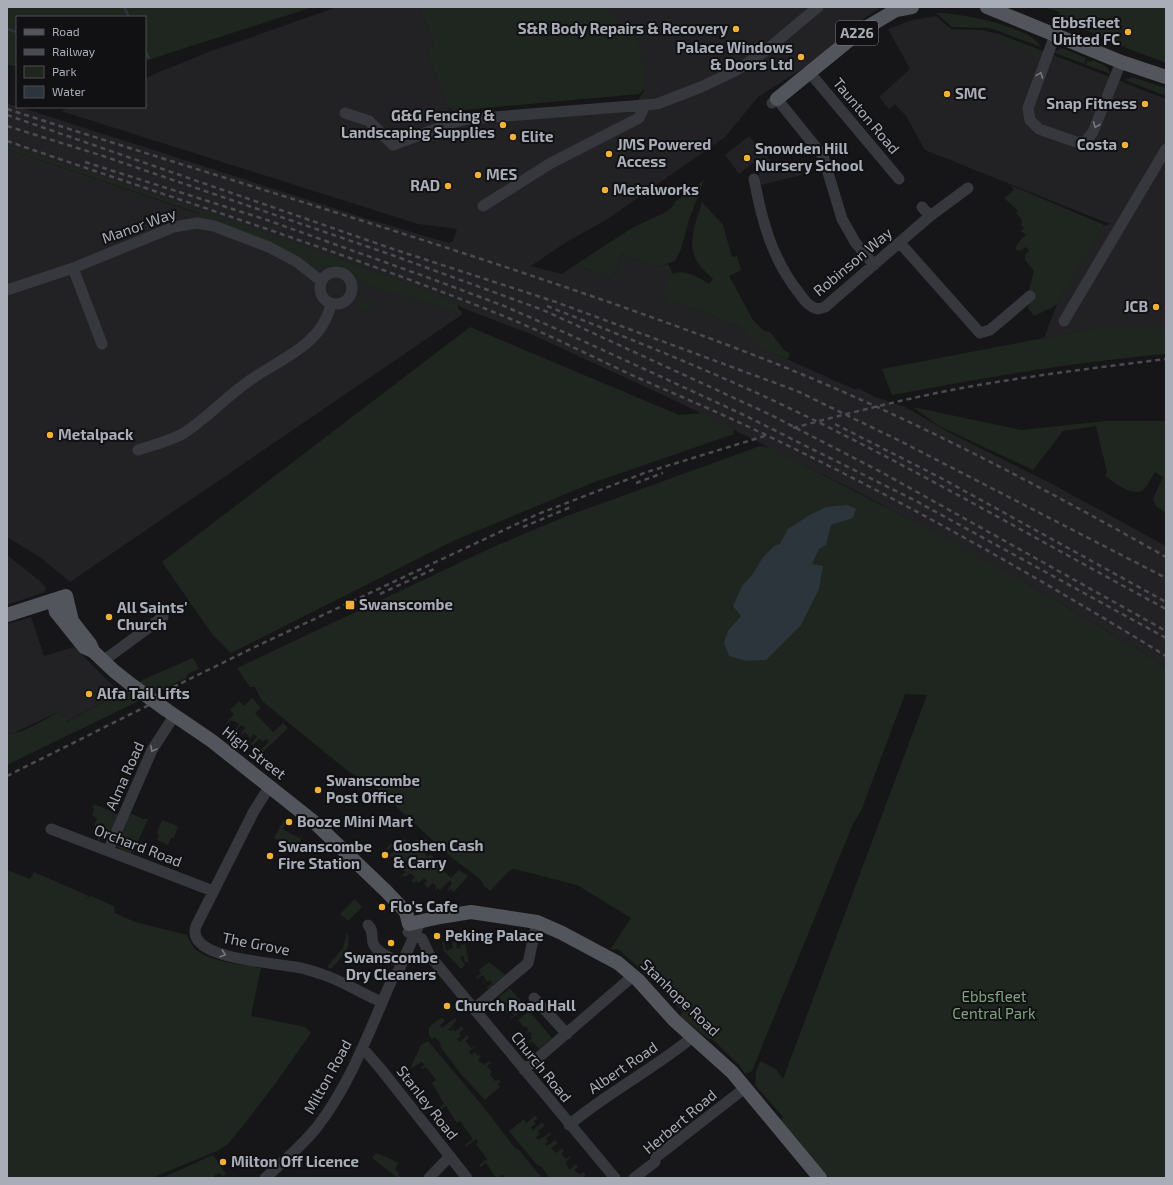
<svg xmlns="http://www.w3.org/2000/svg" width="1173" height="1185" font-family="'Exo 2',sans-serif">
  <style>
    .built { fill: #222225 }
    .green { fill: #1e261f }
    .water { fill: #2c353c }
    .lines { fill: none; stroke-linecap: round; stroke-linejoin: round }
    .stream { stroke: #2c353c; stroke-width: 2.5 }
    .minor { stroke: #37383d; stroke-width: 11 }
    .major { stroke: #53555c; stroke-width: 14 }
    .rail { stroke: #4a4c52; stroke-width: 2.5; stroke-dasharray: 5 4; stroke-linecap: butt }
    .major-bridge { stroke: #53555c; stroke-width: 14 }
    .oneway { stroke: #757881 }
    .poi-dot { fill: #f2b134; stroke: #111113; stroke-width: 1.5 }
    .labels { text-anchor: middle; stroke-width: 4; stroke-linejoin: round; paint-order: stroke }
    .shield { fill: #111113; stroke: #7b7e86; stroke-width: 1 }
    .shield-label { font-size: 14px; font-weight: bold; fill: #a8adb8 }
    .poi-label { font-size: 15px; font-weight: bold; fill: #a8adb8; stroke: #111113; text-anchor: start }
    .street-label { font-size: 15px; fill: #a8adb8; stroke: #111113 }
    .park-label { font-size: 15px; fill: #7fa381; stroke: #111113 }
  </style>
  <rect width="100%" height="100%" fill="#161618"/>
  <path class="built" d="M337,7H419L435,45L426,51L448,107L460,126L483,122L630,111L644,91L632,39L596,7H881L866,17L805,67L758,97L725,137L606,220L565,243L531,266L562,274L575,265L610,277L615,274L621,254L658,267L668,264L674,275L675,301L740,327L771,352L856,390L858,388L875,397L905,407L952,434L1054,485L1166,546V667L1033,587L862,494L678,402L533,335L460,307L457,302L363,267L7,145V103L374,221L449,243L453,241L457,229L418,224L61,111L71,107H145V78L206,53Z
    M936,16L951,29L981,30L999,34L1166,99V329H1091L1044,338L1057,304L1103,226L1110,224L925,150L906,116L895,104L889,109L879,97L910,69L888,29L912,20Z
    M749,136L771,161L775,170L788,172L800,169L802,175L761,185L758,170L753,163L739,174L725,155Z
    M7,149L250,231L436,300L459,309L463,314L70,582L41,558L7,537Z
    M7,555L40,581L46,588L45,592L7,605Z
    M31,617L44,656L74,647L120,693L66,722L60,711L12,734L7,733V624Z"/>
  <path class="green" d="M7,7H313L145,61V17H17V67L7,64Z
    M419,7H606L620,24C643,24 643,72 645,88L639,94L453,111L448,107L426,51L435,45Z
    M1043,7H1166V63L1119,45L1061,19L1059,12Z
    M936,13C958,12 1032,27 1041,47L990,28L952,27Z
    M999,34L1039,50V60L1032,53V57L1026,54L1031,52L1029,50L1023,53L1022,47L1015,45L1013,49L1008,47L1006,42L997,38Z
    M1062,48L1086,58L1084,64L1053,52Z
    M1087,60L1091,62L1092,60C1100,63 1108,65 1111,74L1086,65Z
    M1132,77L1166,88V96L1125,80Z
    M7,145C158,195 309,246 458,302V312L417,299L377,289L361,282L344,269L336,268L323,269L309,266L313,263V259L311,257L307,256L306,259L307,264L199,219V213L7,149Z
    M704,180L689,220L681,249L675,261L658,267L621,254L615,274L610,277L575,265L632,228L664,213L672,207L675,202Z
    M1010,185L1104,225L1057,304L1051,308L1034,316L1028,308L1029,304L1035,298L1029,290L1034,271L1025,260V255L1029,251L1026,247L1019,251L1015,249L1020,240L1026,235L1021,231L1024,228L1021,225L1022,220L1016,213L1018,211L1004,198L1014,190Z
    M702,202L723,225L732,257L737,256L741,270L729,276L753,320L764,331L770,332L785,351L790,353L788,359L764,350L740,327L675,301L671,304L664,296C666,262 689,271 709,284L713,279C708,274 702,269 698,263C685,243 697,222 702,202Z
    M369,301L379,303V306L374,305L371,309L363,307L362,310H358L356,302Z
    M470,327L679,415L702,413L733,429L734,434L592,483L453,541L231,653L212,634L162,562Z
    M1091,329H1166V354C1073,362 983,378 892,395L882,369Z
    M913,407L1021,430L1106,421H1166V513L1156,506L1153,499L1163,477L1155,472C1151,478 1149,484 1144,489C1134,499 1114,482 1105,476L1107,472L1096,426L1063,431L1033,470L939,426Z
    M760,446L771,448L953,542L1033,587L1166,667V1178H829L781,1121L783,1117L755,1085L756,1072L760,1061L776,1069L783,1079L927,695L905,694L861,811L853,824L752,1071L745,1074L739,1065L712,1039H709C699,1031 690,1025 680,1016L683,1012L648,976L618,949L610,950L631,918L577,885L514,869L510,870L490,891L484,886L480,879L451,857L377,789L349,772L262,701L255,687H250L237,668L493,547L567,516Z
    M193,658L199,669L187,674L188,677L7,765V733C18,737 49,717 60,711L67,722L120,693L129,691L144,679Z
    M252,698L261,708L255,713L273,732L283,723L288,728L262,753L260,751L269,741L266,739L263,742L259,739L253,745L251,744L257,737L254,734L250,738L245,732L242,735L241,734L245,728L241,725L236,731L235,730L239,724L231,720L229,723L227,722L234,714L230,710L228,712L239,701L244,706Z
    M94,804L118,814L109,836L97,841L104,824L100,823L98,827L94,826L97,818L92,816L94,809L92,808Z
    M130,813L143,819H148L132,855L131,834V854L117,847L129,815L131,816Z
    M162,820L178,826L174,838H171L168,845L157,840L159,834L157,833Z
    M283,821L286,823L283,829L299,838L302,835L300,839L301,842L295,849L274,838Z
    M395,839L400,843L405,839L412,845L417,839L422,843L425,839L429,842L423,849L426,852L425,854L428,857L431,854L437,863L443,864L446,867L444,871L451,878L459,870L468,876L454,892L451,889L449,891L448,890L452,883L450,880L440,890L438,888L436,890L435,889L436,886L433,883L428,888L424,884L427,881L424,878L419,883L416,881L414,883L411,881L415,877L410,873L406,876H402L406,872L401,868L407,862L405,860L402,864L399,862L393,868L391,865L396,860L391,856L386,861L385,860L397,847L394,844L388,850L386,849Z
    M7,870L30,879L34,872L89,896L84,901L91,896L114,906L115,913L135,922L187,935C189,940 192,945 195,949C209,962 243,964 261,968L251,1016L305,1027L311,1033L275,1084L243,1126L227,1145L217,1151L152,1178H7Z
    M355,899L362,907L348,921L340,914Z
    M347,932C353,949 341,957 331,969L327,967L343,948Z
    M456,941L457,949L461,948L460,945L465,944L469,962H465L463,956L460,957L465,965L461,969L444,951L442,942H444L446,951L453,948L452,942Z
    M489,962L505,975L488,989L487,987L492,983L490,980L487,982L483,975L477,979L476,978L481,973L479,970Z
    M510,988L526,1007L511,1019L510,1018L514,1015L510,1010L506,1013L503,1010L506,1004L504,1002L499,1005L497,1003L499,1000L498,998Z
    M529,1011L552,1038L539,1049L532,1041L530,1043L529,1041L532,1038L530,1036L532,1034L530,1032L527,1034L528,1029L526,1026L524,1027L518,1020Z
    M442,1017L445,1021L440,1025L442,1028L455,1018L457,1020L448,1030L450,1031L453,1029L455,1031L462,1026L464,1029L459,1033L461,1036L457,1039L460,1042L467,1035L469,1038L465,1041L471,1048L477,1045L469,1052L472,1055L475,1052L478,1056L480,1055L481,1056L478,1060L484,1065L489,1061L491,1062L487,1066L492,1072L490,1075L495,1081L498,1080L501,1081L498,1084L500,1087L485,1100L460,1073L440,1046L441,1044L435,1037L432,1039L429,1035V1027Z
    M428,1041L481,1104L515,1148L519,1150L542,1178H506L503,1175L496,1178L486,1163L481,1167L479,1165L487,1159L476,1144L478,1142L476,1139L466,1147L465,1145L473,1139L460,1121L457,1123L446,1106L437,1113V1109L444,1104L432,1083L436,1080L426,1067L422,1069L421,1067L425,1065L422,1062L410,1069L421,1045Z
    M535,1116L538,1118L534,1121L535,1124L531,1127L533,1130L542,1122L545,1126L538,1131L540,1134L536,1137L538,1140L550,1133L551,1134L546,1139L548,1141L545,1144L547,1146L555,1140L558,1143L551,1148L556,1153L562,1148L564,1151L561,1154L566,1159L570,1156L571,1157L566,1162L569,1170L576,1164L578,1167L574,1170L580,1174L583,1172L586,1175L582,1178H549L542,1167L537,1165L509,1131L524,1119L526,1123Z
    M376,1153L402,1164L398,1163L395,1170L399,1172L398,1175L402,1178H398L372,1158Z
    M213,1155L226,1174L222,1176L224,1178L219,1173L214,1176L215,1178H162Z"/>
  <path class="water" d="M847,505L856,509L853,518L831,525L826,545L819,549L812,564L823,566L819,589L801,625L766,660L746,661L729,656L724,643L728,631L741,616L733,606L742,586L753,574L763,557L774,546L780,544L788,529L808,516L826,507Z"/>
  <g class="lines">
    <path class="stream" d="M124,7L129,17
      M7,29L17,32
      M145,50L149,58"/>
    <path class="minor" d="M1055,35L1028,108L1030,120L1039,129L1076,142H1085L1093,132L1121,62
      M810,73L899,179
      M772,103L777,99L823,156L842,219L855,242L874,265
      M345,113L369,121L393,145L452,123L469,119L657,104L701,87L737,70L764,52L818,7
      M754,179C762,221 772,259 799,293C804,300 809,307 818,309L825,307L930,216L968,188
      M483,206L551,163L639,118L645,105
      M922,207L930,216
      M900,243L980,333L990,330L1030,296
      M73,268L102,344
      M320 288a16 16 0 1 1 32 0a16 16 0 1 1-32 0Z
      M7,290L73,268L174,227L197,223L214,226L269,247L297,262L321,281
      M1064,321L1166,149
      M138,450C153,445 171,441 184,433C207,418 226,397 249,381C279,359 322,346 331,304
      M103,661L163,617
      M270,786L254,811L196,926C185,958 268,962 288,966C299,967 310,970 321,974C342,980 361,994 382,1002
      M51,829L213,891
      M108,851L152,750L174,716
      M368,925C374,931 371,935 373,943C377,953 389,957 397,961
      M408,932L422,939L430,956L615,1178
      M534,998L567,1034
      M474,1009L528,963L537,922
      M361,1050L367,1053L380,1068L467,1178
      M524,1070L633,976
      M569,1125C608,1092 654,1069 694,1036
      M265,1178C283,1162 302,1146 317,1127C352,1082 371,1026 394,975L398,972L418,927
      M429,1178L450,1156
      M634,1178L655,1162L656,1157L660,1154L745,1088"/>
    <path class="major" d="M987,7L1121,62L1166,77
      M777,99L859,32L896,10L912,7
      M53,600L56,612L84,647L93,651L114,671L133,686
      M7,615L66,596L72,621L90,644L93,651
      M165,709L212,741L314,822L386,891L406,912L409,924L440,917L471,912L537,922L562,933L618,963L638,980L674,1020L732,1072L820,1178"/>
    <path class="rail" d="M7,109C251,188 498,258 738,349C887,405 1028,479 1166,557
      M7,115L393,249L553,301L797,391L902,442L1166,578
      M7,126L103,156L389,254L543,310L771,415L883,473L1166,631
      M7,141C172,198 339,250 501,315C543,332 583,352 623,371C660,388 697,403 734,420C883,489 1026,570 1166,656
      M85,162L267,220L432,279L504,306L568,334L744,415L916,501L1166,638
      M547,306C643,344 739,382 830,428C944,485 1054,549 1166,609
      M835,424L941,478L1166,602
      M793,428C853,412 912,397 973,386C1037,375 1101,367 1166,359
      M636,483L663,473
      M523,527L571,507
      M380,594L434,569
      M157,695L257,646L538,514L647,472L768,435
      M7,776L149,705"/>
    <path class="major-bridge" d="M133,686L165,709"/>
  </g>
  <defs><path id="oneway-chevron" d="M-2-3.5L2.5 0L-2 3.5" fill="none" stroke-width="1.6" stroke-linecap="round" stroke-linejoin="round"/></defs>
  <g class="oneway">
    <use href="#oneway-chevron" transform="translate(1040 75) rotate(-69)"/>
    <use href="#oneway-chevron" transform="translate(1096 125) rotate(112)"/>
    <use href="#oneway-chevron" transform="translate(153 749) rotate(118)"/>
    <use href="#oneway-chevron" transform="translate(223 954) rotate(19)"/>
  </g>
  <g class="poi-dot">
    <circle cx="736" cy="29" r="4"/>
    <circle cx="1128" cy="32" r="4"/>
    <circle cx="801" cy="57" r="4"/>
    <circle cx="947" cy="94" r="4"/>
    <circle cx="1145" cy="104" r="4"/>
    <circle cx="503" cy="125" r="4"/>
    <circle cx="513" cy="137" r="4"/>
    <circle cx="1125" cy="145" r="4"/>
    <circle cx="609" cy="154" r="4"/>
    <circle cx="747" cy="158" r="4"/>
    <circle cx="478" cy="175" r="4"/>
    <circle cx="448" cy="186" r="4"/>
    <circle cx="605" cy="190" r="4"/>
    <circle cx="1156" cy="307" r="4"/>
    <circle cx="50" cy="435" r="4"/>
    <rect x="345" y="600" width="10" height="10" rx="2"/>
    <circle cx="109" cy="617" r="4"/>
    <circle cx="89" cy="694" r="4"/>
    <circle cx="318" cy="790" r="4"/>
    <circle cx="289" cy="822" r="4"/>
    <circle cx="385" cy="855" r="4"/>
    <circle cx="270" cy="856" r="4"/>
    <circle cx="382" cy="907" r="4"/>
    <circle cx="437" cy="936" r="4"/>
    <circle cx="391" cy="943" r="4"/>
    <circle cx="447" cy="1006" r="4"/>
    <circle cx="223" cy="1162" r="4"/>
  </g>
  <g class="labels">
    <rect class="shield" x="836" y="21" width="42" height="24" rx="3"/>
    <g class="shield-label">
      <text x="857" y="38">A226</text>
    </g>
    <g class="poi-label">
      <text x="1120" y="28" text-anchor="end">Ebbsfleet<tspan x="1120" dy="17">United FC</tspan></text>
      <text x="728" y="34" text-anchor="end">S&amp;R Body Repairs &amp; Recovery</text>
      <text x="793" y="53" text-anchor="end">Palace Windows<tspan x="793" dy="17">&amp; Doors Ltd</tspan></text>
      <text x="955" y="99">SMC</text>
      <text x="1137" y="109" text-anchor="end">Snap Fitness</text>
      <text x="495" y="121" text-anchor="end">G&amp;G Fencing &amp;<tspan x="495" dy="17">Landscaping Supplies</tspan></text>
      <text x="521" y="142">Elite</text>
      <text x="617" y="150">JMS Powered<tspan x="617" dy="17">Access</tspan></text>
      <text x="1117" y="150" text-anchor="end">Costa</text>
      <text x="755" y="154">Snowden Hill<tspan x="755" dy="17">Nursery School</tspan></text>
      <text x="486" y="180">MES</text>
      <text x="440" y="191" text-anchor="end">RAD</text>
      <text x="613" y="195">Metalworks</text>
      <text x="1148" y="312" text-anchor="end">JCB</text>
      <text x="58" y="440">Metalpack</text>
      <text x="359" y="610">Swanscombe</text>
      <text x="117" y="613">All Saints'<tspan x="117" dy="17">Church</tspan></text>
      <text x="97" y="699">Alfa Tail Lifts</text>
      <text x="326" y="786">Swanscombe<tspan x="326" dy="17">Post Office</tspan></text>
      <text x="297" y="827">Booze Mini Mart</text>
      <text x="393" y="851">Goshen Cash<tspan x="393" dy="17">&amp; Carry</tspan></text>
      <text x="278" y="852">Swanscombe<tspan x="278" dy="17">Fire Station</tspan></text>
      <text x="390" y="912">Flo's Cafe</text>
      <text x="445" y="941">Peking Palace</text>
      <text x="391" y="963" text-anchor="middle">Swanscombe<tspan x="391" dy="17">Dry Cleaners</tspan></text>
      <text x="455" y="1011">Church Road Hall</text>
      <text x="231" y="1167">Milton Off Licence</text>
    </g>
    <g class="street-label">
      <text transform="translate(866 116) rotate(50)" y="5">Taunton Road</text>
      <text transform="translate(139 226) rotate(-20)" y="5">Manor Way</text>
      <text transform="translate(853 262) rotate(-40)" y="5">Robinson Way</text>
      <text transform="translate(254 753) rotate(38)" y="5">High Street</text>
      <text transform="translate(125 776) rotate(-66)" y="5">Alma Road</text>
      <text transform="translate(138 846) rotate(21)" y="5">Orchard Road</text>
      <text transform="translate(256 944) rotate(11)" y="5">The Grove</text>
      <text transform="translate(680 998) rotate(44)" y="5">Stanhope Road</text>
      <text transform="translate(541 1067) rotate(51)" y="5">Church Road</text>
      <text transform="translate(623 1068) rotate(-34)" y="5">Albert Road</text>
      <text transform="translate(328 1077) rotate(-61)" y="5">Milton Road</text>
      <text transform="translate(427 1103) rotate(52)" y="5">Stanley Road</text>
      <text transform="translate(680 1122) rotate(-40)" y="5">Herbert Road</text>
    </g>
    <g class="park-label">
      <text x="994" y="1002">Ebbsfleet<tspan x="994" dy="17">Central Park</tspan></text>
    </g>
  </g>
  <rect width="1173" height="1185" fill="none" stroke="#a8adb8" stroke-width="16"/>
  <rect x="16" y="16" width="130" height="92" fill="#111113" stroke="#4d4f55"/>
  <rect x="24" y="29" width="20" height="6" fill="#53555c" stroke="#4d4f55"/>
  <text x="52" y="36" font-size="12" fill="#a8adb8">Road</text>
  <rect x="24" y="49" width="20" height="6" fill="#4a4c52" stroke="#4d4f55"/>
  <text x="52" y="56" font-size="12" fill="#a8adb8">Railway</text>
  <rect x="24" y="66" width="20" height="12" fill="#1e261f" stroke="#4d4f55"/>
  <text x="52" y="76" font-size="12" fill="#a8adb8">Park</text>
  <rect x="24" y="86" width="20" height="12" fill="#2c353c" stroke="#4d4f55"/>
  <text x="52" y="96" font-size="12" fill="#a8adb8">Water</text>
</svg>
